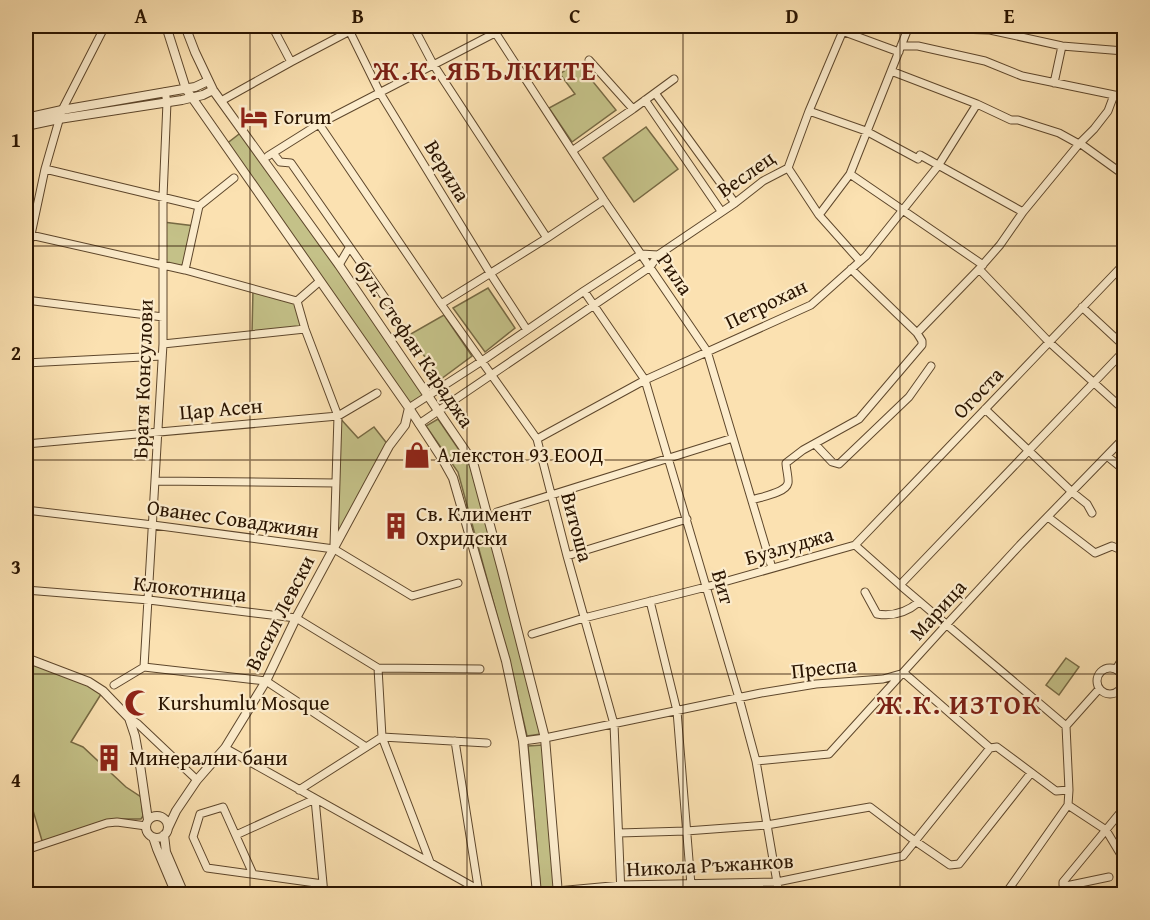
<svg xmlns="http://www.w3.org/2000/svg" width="1150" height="920" font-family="'Gentium Book Plus',serif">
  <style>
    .green { fill: #c4c188; stroke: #776a44; stroke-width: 1.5 }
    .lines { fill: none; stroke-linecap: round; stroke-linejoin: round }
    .minor-casing { stroke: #5e472c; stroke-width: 9 }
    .tertiary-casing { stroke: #5e472c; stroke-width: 10 }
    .minor { stroke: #fceccc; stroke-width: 7 }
    .tertiary { stroke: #fceccc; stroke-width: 8 }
    .grid { fill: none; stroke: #2a1400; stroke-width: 1.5; stroke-opacity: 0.55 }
    .labels { text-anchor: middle; stroke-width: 4.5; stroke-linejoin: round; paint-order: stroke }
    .poi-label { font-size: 21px; fill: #2a1400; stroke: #fceccc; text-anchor: start }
    .street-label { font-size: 21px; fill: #2a1400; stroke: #fceccc }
    .district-label { font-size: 27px; font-weight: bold; letter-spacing: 1.5px; fill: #7a1f14; stroke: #fceccc }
    .neatline { fill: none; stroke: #2a1400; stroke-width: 2 }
    .grid-label { font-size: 20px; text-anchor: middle; font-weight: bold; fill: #2a1400 }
  </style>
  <rect width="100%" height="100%" fill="#fbe1b1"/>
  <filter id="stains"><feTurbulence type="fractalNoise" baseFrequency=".00333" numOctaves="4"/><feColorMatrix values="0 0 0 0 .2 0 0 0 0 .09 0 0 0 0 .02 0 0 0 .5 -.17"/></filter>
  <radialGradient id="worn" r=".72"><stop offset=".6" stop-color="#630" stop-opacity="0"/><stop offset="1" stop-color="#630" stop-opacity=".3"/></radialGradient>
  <path class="green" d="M577,62L616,110L572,142L549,108L575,94L560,74Z
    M646,127L678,169L634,202L603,158Z
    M243,131L427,397L409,408L225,145Z
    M163,222L195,226L185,270L163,265Z
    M488,288L515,328L485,352L453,308Z
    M253,289L297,301L305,329L252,334Z
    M444,315L472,356L441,379L409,335Z
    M338,416L358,438L374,427L389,446L334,549Z
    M438,419L470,466L501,575L541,734L527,736L512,671L458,472L426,426Z
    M26,658L103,691L71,742L83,747L126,787L141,797L143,816L141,819H118L43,844L26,787Z
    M1066,658L1079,667L1059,695L1046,685Z
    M543,745L555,894H541L528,746Z"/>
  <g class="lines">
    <defs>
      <path id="minor" d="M272,26L291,62
        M347,26L380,93L490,273L527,330
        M413,26L433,64L547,238
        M491,26L604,200L707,351L772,568
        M923,28L990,30L1062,46L1124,51
        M842,31L899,52
        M901,46H918L985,61L1022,76L1124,97
        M589,60L633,109
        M891,71L977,104L1011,120H1018L1059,133L1079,144
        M1054,83L1062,46
        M655,93L735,203
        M645,100L721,211
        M221,101L291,62L350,31
        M809,111L866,131L918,159L920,155L1023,212
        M319,124L441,304L537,439L567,556L614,724L621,894
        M1081,144L1124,175
        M572,151L633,109L674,79
        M273,153L280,162L291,163L388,302
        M268,156L319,124L495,33
        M788,168L819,215L860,261
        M45,169L199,206
        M850,174L983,265
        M819,215L850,174L909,26
        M26,234L185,270L297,301L320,281
        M26,258L45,169L62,110L105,26
        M339,265L349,248
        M851,269L917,333
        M979,269L1049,342L1124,410
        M185,270L199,206L234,178
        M584,291L645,380L739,698L756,761L779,894
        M26,300L163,317
        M297,301L305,329L338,416L334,546
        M441,304L547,238L604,200
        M1082,307L1124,346
        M163,344L305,329
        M26,363L162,356
        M409,408L482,361L584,291L641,254L658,255
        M985,409L1072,492L1087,504L1092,513
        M419,424L650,267L658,255L735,203L763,181L788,168L809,111L845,26
        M537,439L645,380L811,305L866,256L938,166L977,104
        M26,444L338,416L377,393
        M815,444L832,462L839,464L909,397L931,366
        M1107,456L1124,470
        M156,481L336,483
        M752,500C760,497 786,493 788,483C789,479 786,468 786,463L803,450L859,419L922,345V341L917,333L979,269L1000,245L1023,212L1079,144L1094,129L1108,111L1114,95
        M26,510L153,525L334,549L412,596L458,583
        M497,512L733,438
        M1048,517L1095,553L1112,546L1121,550L1122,548L1124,549
        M855,545L1124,264
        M855,545L900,585L1066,726
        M567,556L687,519
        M900,585L1124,351
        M26,590L149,600L296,618L378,668L480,669
        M865,592L877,614C894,617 907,612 919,602
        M650,601L677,711L691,885L690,894
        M26,615V588
        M532,634L584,618L706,587L855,545
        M144,667L163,344V197L167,102L165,92
        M144,667L266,681L366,747
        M1097 681a13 13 0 1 1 26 0a13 13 0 1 1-26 0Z
        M378,668L382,737L430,862
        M1116,669L1124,656
        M114,685L144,667
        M129,718L138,724L197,780
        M455,741L479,893
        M523,741L545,738L761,693L816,684L883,679L904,673L990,748L997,747L1056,791L1069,790
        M225,748L479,890
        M756,761L829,754L947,624L1020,545L1124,438
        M299,790L382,737L487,743
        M1068,805L1106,830L1124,860
        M619,833L686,831L767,825L870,807L915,841L950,865L959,864L1031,773
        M236,835L315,799L324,894
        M26,850L107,823L117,822L146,826
        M253,874L223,807L200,814L193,837L207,868L323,884
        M1109,877L1066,886L1063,885V882L1124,808
        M557,891L622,885L777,882L903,856L990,748
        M1001,894L1006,893L1068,805L1069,790L1066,726L1099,689"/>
      <path id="tertiary" d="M166,26L186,89L409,408L443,460L453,478L506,661L523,741L537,894
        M185,26L195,52L213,90L339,265L473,462L502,570L545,738L558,894
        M26,118L62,110L195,87L208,81
        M26,126L59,119L182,100L203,95L213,90
        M26,658L89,682L103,691L129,718L135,736L139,758L148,820
        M146 827a11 11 0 1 1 22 0a11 11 0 1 1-22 0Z
        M168,828L176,811L197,780L225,748L266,681L296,618L389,446L405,425L409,408
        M164,835L166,852L184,894
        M153,837L157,849L176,894"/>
    </defs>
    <use href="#minor" class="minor-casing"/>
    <use href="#tertiary" class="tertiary-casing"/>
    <use href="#minor" class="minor"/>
    <use href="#tertiary" class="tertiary"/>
  </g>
  <path class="grid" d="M250,26V894M467,26V894M683,26V894M900,26V894M26,246H1124M26,460H1124M26,674H1124"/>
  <defs>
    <symbol id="hotel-bare" viewBox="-9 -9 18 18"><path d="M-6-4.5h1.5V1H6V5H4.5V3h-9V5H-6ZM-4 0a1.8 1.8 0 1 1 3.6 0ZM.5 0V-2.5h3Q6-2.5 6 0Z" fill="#8f2418" stroke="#fceccc" stroke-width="2.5" paint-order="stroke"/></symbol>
    <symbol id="shop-bare" viewBox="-9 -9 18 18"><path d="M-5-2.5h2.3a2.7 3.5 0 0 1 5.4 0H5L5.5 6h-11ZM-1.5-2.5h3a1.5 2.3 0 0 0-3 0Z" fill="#8f2418" stroke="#fceccc" stroke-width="2.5" paint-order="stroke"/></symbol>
    <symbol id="building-bare" viewBox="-9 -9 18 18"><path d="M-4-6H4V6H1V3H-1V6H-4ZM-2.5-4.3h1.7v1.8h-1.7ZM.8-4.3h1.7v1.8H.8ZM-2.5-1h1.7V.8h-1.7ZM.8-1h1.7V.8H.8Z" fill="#8f2418" stroke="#fceccc" stroke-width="2.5" paint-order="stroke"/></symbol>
    <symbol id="mosque-bare" viewBox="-9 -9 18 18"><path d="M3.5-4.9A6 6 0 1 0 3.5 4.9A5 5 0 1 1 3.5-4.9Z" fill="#8f2418" stroke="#fceccc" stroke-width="2.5" paint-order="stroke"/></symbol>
  </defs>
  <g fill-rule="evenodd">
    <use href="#hotel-bare" x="235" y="98" width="38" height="38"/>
    <use href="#shop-bare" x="398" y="436" width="38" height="38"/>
    <use href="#building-bare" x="377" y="507" width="38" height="38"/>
    <use href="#mosque-bare" x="119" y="684" width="38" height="38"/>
    <use href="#building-bare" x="90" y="739" width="38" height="38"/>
  </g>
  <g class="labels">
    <g class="poi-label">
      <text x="274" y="124">Forum</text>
      <text x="437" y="462">Алекстон 93 ЕООД</text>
      <text x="416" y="521">Св. Климент<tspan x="416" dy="24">Охридски</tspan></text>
      <text x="158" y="710">Kurshumlu Mosque</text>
      <text x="129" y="765">Минерални бани</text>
    </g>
    <g class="street-label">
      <text transform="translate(447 171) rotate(59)" y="7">Верила</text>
      <text transform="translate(746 174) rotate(-35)" y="7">Веслец</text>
      <text transform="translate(675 274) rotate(55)" y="7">Рила</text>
      <text transform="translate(766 304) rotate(-26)" y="7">Петрохан</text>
      <text transform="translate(414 344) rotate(56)" y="7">бул. Стефан Караджа</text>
      <text transform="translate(143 379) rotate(-88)" y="7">Братя Консулови</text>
      <text transform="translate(978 393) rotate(-46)" y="7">Огоста</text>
      <text transform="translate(221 409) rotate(-5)" y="7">Цар Асен</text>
      <text transform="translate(233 519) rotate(8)" y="7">Ованес Соваджиян</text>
      <text transform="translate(577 527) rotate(75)" y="7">Витоша</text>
      <text transform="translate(789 546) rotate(-16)" y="7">Бузлуджа</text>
      <text transform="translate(723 587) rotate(74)" y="7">Вит</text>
      <text transform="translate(190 589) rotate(6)" y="7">Клокотница</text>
      <text transform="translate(938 610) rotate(-48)" y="7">Марица</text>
      <text transform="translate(280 613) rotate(-63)" y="7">Васил Левски</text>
      <text transform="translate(824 668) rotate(-6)" y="7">Преспа</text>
      <text transform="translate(710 865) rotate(-3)" y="7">Никола Ръжанков</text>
    </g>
    <g class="district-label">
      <text x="485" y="80">Ж.К. ЯБЪЛКИТЕ</text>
      <text x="959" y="714">Ж.К. ИЗТОК</text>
    </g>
  </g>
  <rect width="1150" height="920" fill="none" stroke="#fbe1b1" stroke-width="66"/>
  <rect x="33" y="33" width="1084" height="854" class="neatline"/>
  <g class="grid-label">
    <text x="141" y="23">A</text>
    <text x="358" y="23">B</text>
    <text x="575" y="23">C</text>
    <text x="792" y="23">D</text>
    <text x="1009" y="23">E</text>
    <text x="16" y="147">1</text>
    <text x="16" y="360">2</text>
    <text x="16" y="574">3</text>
    <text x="16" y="787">4</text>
  </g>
  <rect width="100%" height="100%" filter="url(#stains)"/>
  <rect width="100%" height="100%" fill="url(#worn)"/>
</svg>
